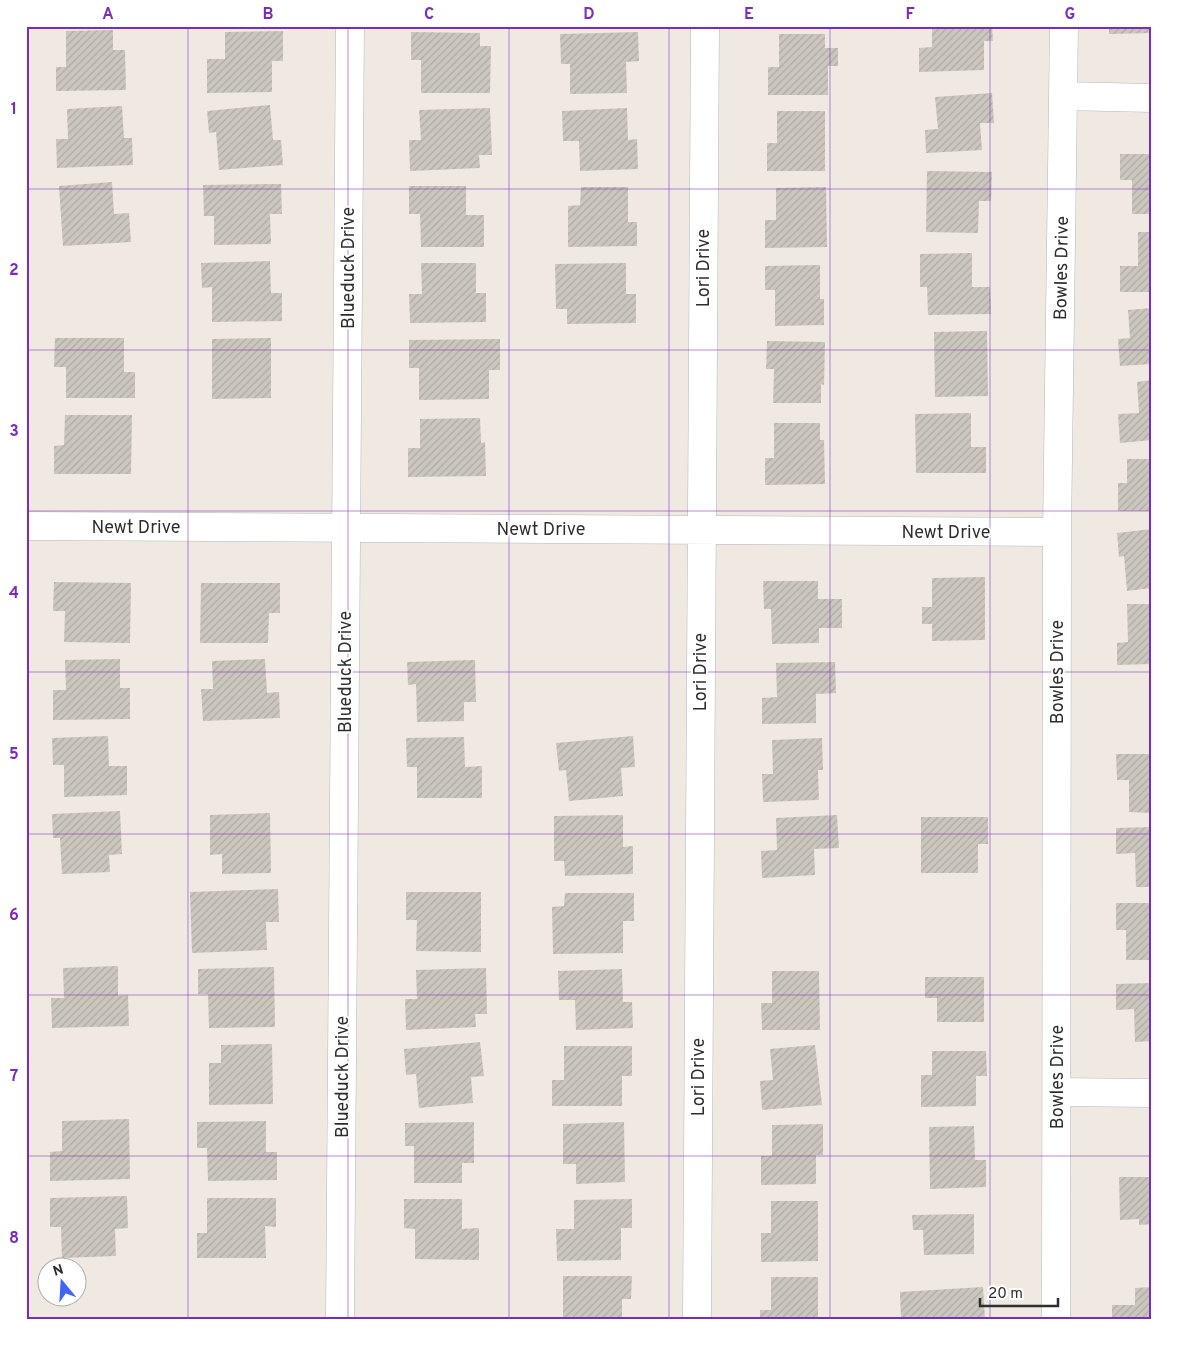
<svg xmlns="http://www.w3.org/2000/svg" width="1178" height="1345" font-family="Overpass,sans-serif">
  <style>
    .building { fill: url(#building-hatch) }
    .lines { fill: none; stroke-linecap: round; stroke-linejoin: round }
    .minor-casing { stroke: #b4b7c1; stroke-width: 29 }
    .minor { stroke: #fff; stroke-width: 28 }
    .grid { fill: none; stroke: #7b2cbf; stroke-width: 1; stroke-opacity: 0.55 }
    .labels { text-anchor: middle; stroke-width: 4; stroke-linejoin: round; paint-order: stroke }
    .street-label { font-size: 18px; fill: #2e2e2e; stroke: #fff }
    .neatline { fill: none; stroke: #7b2cbf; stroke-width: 2 }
    .grid-label { font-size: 16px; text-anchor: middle; font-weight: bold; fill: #7b2cbf }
  </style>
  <defs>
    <pattern id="building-hatch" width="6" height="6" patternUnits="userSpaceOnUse" patternTransform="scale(1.25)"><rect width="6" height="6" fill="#cbc7bf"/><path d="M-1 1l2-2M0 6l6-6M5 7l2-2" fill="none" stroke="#afaba4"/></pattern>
  </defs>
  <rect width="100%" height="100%" fill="#efe9e1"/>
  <path class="building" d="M932,26H992L993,41H984V70L919,72V48L932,47Z
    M1109,26H1152V33L1109,34Z
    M113,30V50H125L126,90L56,91V67H66V31Z
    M283,31V61H272V92L207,93V59H225V32Z
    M411,32L480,33V46H491L490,93H421V60H411Z
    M638,32L639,61L626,62L627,93L570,94V64H561L560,34Z
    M779,34H825V48H838V66H828V95H768V67H779Z
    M992,93L994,123H980L982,150L926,153L925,130L938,129L935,97Z
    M270,105L273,140H281L283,165L219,170L216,132L209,133L207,111Z
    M122,106L124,138H132L133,165L57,168L56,139H68L67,109Z
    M490,108L492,155H479L480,168L410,171L409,140H421L419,110Z
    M627,108L628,140L637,139L638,169L580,171L579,141H563L562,111Z
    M777,111H825V171H767V143H777Z
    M1120,154H1152V214H1132V180H1120Z
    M927,171L992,172L991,201H979L978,233L926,232Z
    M112,182L114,214L129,213L131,242L63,246L59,186Z
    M281,184L282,214H270L271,244L214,245V216H204L203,185Z
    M409,186H466V215H484V247H421L420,214H409Z
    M581,187H628V222H637V246L568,247V206L580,205Z
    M826,187L827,247L765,248V220H776V188Z
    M1138,232H1152V292H1120V266H1138Z
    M972,253V287H990L991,314L928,315L927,287H920V254Z
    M270,261L271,293H282V321L212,322V287L202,288L201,263Z
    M421,263H476V293H486V322L410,323L409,294H422Z
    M626,263V294H636V323L567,324V309H556L555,264Z
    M820,265V299H824V325L775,326V290H765V266Z
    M1152,308V364L1120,366L1118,339L1130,338L1128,310Z
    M987,331L988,396L935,397L934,332Z
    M55,338H124V372H135V398H66V367H54Z
    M271,338V398L212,399V339Z
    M500,339V370H489V399L419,400V368H409V340Z
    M767,341L825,342L824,385L821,384V403H773L774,369H766Z
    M1152,380V440L1120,443L1118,414L1139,413L1137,382Z
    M971,413V447H986V473H916L915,414Z
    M65,415H132L131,474H54V446L64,445Z
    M480,418L481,443L485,442L486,476L408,477V448H420V419Z
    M774,423H820V440H824L825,484L765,485V458H774Z
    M1127,459H1152V511H1118V483H1127Z
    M1152,529V588L1127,591L1124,556L1119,557L1117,533Z
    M985,577V640L932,641V624H922V607H932V578Z
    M763,581H818V599H842V628H819V643L772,644L771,609H764Z
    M54,582L131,583L130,643L64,642L65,611H53Z
    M201,583H280V613H269L268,643H200Z
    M1127,604H1152V664L1117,665V643L1128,642Z
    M120,659V688H130V719L53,720V690H66L65,660Z
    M265,659L267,693L279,692L280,718L203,721L201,689H213L212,661Z
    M475,660L476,702H464V721L417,722L416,684L408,685L407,662Z
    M835,662L836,693L816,694V723L762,724V698L777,697L776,663Z
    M108,736L109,766H127V795L64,797V765H53L52,738Z
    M633,736L635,767L621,768L623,796L569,801L566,770L559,771L556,743Z
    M464,737L465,767L482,766V798H417V767H407L406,738Z
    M822,738L823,770H818L819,800L763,802L762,774H773L772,740Z
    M1116,754H1152V813L1129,812V780H1117Z
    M120,811L122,854L109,855L110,872L62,874L60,838H53L52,814Z
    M270,813L271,873L222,874V854L210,855V815Z
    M623,815V847L633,846V874L565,876L564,861H554V816Z
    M837,815L839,848L814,849L815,875L762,878L761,851L777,850L776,818Z
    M921,817H988V844H978V873H921Z
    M1152,827V887H1136L1135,853L1116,854V828Z
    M278,889L279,922H266L267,950L192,953L190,892Z
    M406,892H481V952L416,951L417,920H406Z
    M565,893H634V921H623V953L553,954L552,907L564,906Z
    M1116,903H1152V960H1126V930H1116Z
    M118,966V996L128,995L129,1026L52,1028L51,998H64L63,968Z
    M274,967L275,1027L209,1028L208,994H198V969Z
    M486,968L487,1014H475L476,1027L406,1030L405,999H417L416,970Z
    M622,969L623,1002H632L633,1028L576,1030L575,1000H559L558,971Z
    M772,971H819L820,1030H762L761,1003H772Z
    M925,977H984V1022H937V998H925Z
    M1152,983V1041L1135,1042L1134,1009L1116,1010V984Z
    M480,1042L484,1076L471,1077L473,1103L419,1108L416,1074L406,1075L404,1049Z
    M272,1044L273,1104L209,1105V1063H221V1045Z
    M815,1045L822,1105L762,1110L760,1081L773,1080L770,1049Z
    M564,1046H632V1076H622V1106H552V1080H564Z
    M932,1051H986L987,1076H976V1106L921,1107V1075H932Z
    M129,1119L130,1179L50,1181V1152L62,1151V1121Z
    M266,1121V1152H277V1180L208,1181L207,1148H197V1122Z
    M474,1122V1163H462V1183H414V1146H405V1123Z
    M624,1122L625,1182L576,1184V1164H563V1124Z
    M823,1124V1155H816V1184L761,1185V1156H772V1125Z
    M974,1126L975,1160H986V1187L930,1189L929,1127Z
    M1119,1177H1152V1224L1139,1225V1219L1120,1220Z
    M127,1196L128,1228L115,1229L116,1256L62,1258L61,1227H50V1198Z
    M207,1198H276V1227L265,1226L266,1258H197V1233H207Z
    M404,1199H462V1229L479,1228V1260L415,1259V1229L404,1228Z
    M632,1199V1228H621V1260L557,1261L556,1229H574V1200Z
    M771,1201H818V1261L761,1262V1233H771Z
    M974,1214V1254L924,1255L923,1230H913L912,1215Z
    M563,1276H632L631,1299H622V1319L563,1317Z
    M771,1277H818V1319H760V1310H771Z
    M983,1287L985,1319H901L900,1292Z
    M1152,1287V1319H1112V1305H1135V1288Z"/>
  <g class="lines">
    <defs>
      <path id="minor" d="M1064,96L1152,98
        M26,526L1057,532
        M1057,1092L1152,1093
        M340,1319L350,26
        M697,1319L705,26
        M1056,1319L1057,532L1064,26"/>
    </defs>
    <use href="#minor" class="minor-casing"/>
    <use href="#minor" class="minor"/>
  </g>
  <path class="grid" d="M188,26V1319M348,26V1319M509,26V1319M669,26V1319M830,26V1319M990,26V1319M26,189H1152M26,350H1152M26,511H1152M26,672H1152M26,834H1152M26,995H1152M26,1156H1152"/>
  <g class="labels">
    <g class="street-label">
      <text transform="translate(348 268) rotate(-90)" y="6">Blueduck Drive</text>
      <text transform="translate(703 268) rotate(-90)" y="6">Lori Drive</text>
      <text transform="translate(1061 268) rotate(-89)" y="6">Bowles Drive</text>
      <text x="136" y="533">Newt Drive</text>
      <text x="541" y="535">Newt Drive</text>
      <text x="946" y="538">Newt Drive</text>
      <text transform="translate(345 672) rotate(-90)" y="6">Blueduck Drive</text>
      <text transform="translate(700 672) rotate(-90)" y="6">Lori Drive</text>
      <text transform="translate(1057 672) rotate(-90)" y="6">Bowles Drive</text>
      <text transform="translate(342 1077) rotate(-90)" y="6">Blueduck Drive</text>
      <text transform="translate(698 1077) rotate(-90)" y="6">Lori Drive</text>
      <text transform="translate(1057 1077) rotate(-90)" y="6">Bowles Drive</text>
    </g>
  </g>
  <rect width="1178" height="1345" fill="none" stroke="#ffffff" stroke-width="55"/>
  <g transform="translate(62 1282) rotate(342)"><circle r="24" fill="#ffffff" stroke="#ababab"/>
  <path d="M0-4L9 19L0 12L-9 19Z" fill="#4264fb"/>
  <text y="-8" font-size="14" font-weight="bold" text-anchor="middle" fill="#2e2e2e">N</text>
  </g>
  <path d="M980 1298v8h78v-8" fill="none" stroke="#2e2e2e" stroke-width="2.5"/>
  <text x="988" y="1298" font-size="15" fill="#2e2e2e" stroke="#ffffff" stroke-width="4" paint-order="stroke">20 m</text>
  <rect x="28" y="28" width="1122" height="1290" class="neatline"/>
  <g class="grid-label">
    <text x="108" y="19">A</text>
    <text x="268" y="19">B</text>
    <text x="429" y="19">C</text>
    <text x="589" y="19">D</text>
    <text x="749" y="19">E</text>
    <text x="910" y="19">F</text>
    <text x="1070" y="19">G</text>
    <text x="14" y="114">1</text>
    <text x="14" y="275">2</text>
    <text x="14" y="436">3</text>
    <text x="14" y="598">4</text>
    <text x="14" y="759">5</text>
    <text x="14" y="920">6</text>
    <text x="14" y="1081">7</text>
    <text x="14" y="1243">8</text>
  </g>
</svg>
